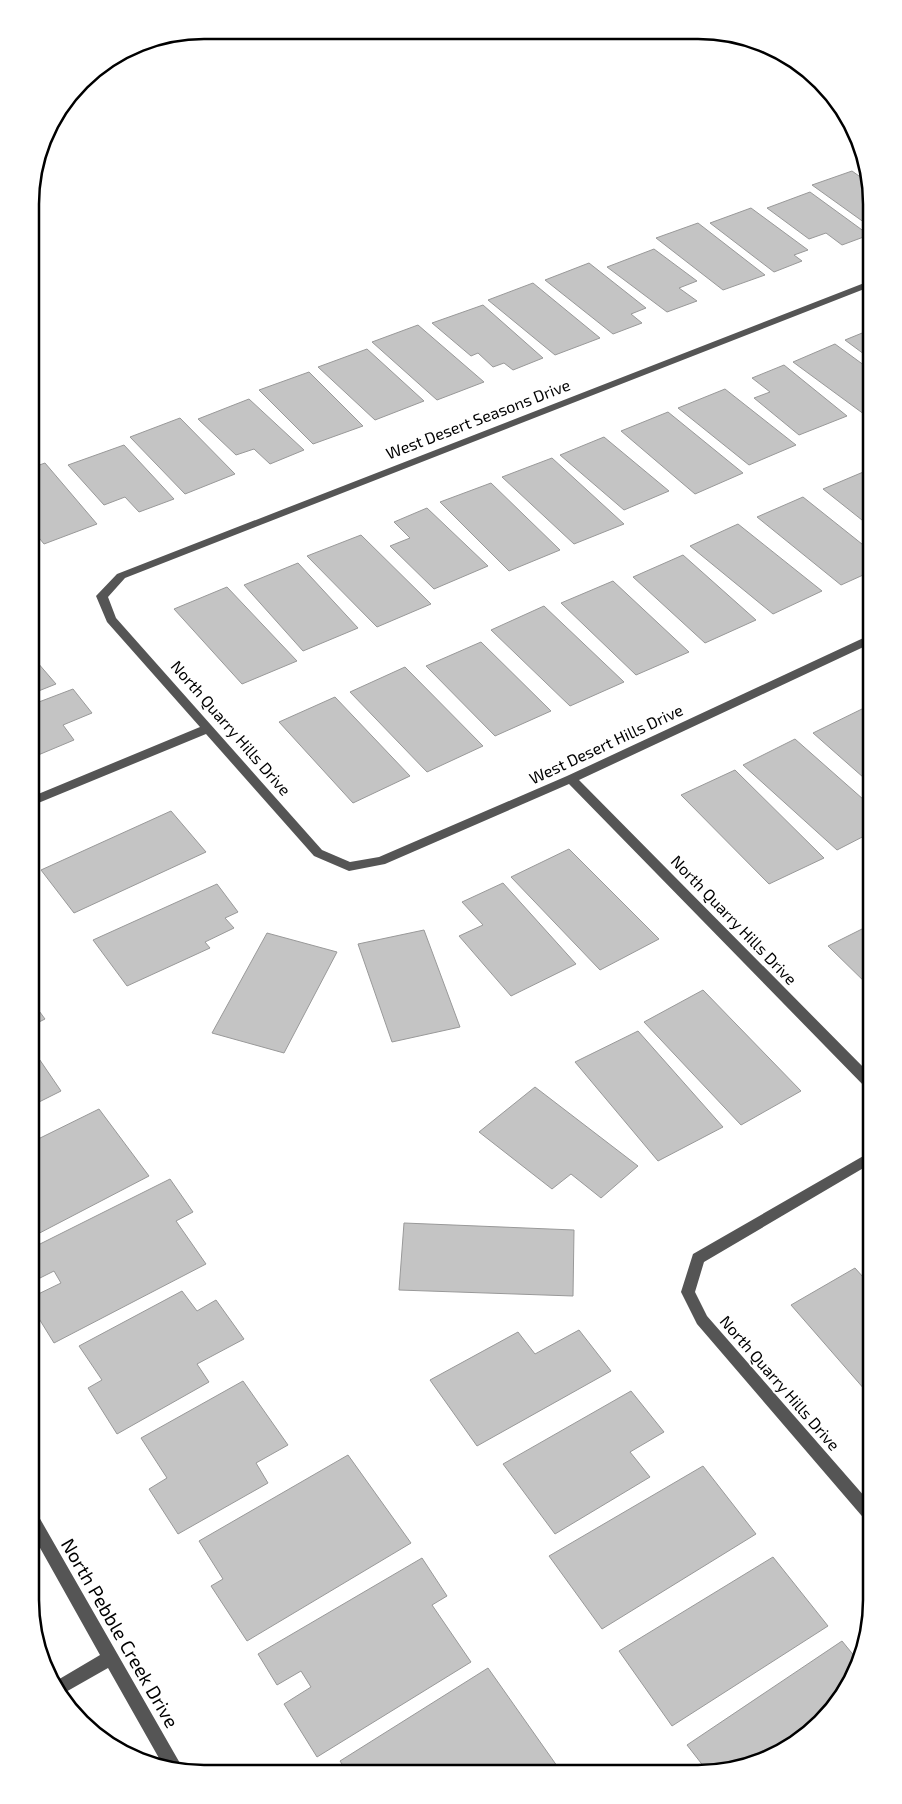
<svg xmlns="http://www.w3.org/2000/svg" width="902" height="1804" font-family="'Exo 2',sans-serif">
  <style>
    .building { fill: #c4c4c4; stroke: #999 }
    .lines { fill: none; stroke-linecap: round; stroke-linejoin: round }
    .minor { fill: #555; fill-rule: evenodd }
    .labels { text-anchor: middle; stroke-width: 4; stroke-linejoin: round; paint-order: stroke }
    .street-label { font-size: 16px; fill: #000; stroke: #fff }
    .near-street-label { font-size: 19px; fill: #000; stroke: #fff }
    .rim { fill: none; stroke: #000; stroke-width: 2.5 }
  </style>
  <rect width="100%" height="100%" fill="#fff"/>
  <path class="building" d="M852,171L869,183L872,204V228L812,185Z
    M810,192L869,235L842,245L826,233L809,239L767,208Z
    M751,208L808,250L794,255L802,261L774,272L710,223Z
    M698,223L765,275L723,290L656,238Z
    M654,249L697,281L679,288L697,301L667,312L607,267Z
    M589,263L646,308L631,314L642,323L613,334L545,280Z
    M533,283L600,338L555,355L488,300Z
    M483,305L543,358L513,370L504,363L493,367L478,353L471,356L432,323Z
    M418,325L484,382L437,400L372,342Z
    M872,329V360L845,340Z
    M835,344L872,371V420L793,362Z
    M367,349L424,401L375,420L318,367Z
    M784,365L847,416L799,435L754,398L770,392L752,378Z
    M309,372L363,426L313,444L259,390Z
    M725,389L796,445L749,465L678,408Z
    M249,399L304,450L270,464L254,449L236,455L198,419Z
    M668,412L743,473L695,494L621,431Z
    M180,418L235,474L185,494L130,437Z
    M604,437L669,491L624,510L560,455Z
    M124,445L174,499L139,512L125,497L104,505L68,465Z
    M552,458L624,524L574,544L502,477Z
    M45,463L97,524L44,544L31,528V468Z
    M868,470L872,473V528L823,489Z
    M491,483L560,550L509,571L440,502Z
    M803,497L872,552V571L841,585L757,517Z
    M427,508L488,566L434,589L390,546L410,538L394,522Z
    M738,524L822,591L773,614L690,546Z
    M361,535L431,604L377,627L307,556Z
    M683,555L756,620L705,643L633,577Z
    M298,563L358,628L303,651L244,585Z
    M613,581L689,652L636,675L561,603Z
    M227,587L297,661L242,684L174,609Z
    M544,606L624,682L570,706L491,630Z
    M481,642L551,711L495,736L426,666Z
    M31,655L56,684L31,694Z
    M405,667L483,746L427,772L350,692Z
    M73,689L92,713L63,725L74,740L31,758V705Z
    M335,697L410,776L353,803L279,722Z
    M864,708L872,715V785L813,733Z
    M795,739L872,807V832L837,850L743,765Z
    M735,770L824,858L769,884L681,795Z
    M171,811L206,852L74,913L41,870Z
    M569,849L659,939L600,970L511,877Z
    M503,883L576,964L511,996L459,936L483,925L462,902Z
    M217,884L238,912L225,918L234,928L205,942L210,948L127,986L93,940Z
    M872,924V989L828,946Z
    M424,930L460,1027L392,1042L358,944Z
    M267,933L337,952L284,1053L212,1033Z
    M703,990L801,1091L741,1125L644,1022Z
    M31,1000L45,1019L31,1026Z
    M638,1031L723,1127L658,1161L575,1062Z
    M31,1047L61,1091L31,1106Z
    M535,1087L638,1166L601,1198L571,1174L552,1189L479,1132Z
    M99,1109L149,1176L30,1238V1143Z
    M170,1179L193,1212L176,1221L206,1264L54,1343L30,1304V1298L61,1283L54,1271L30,1283V1249Z
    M404,1223L574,1230L573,1296L399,1290Z
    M855,1268L872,1287V1398L791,1305Z
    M182,1291L197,1311L216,1300L244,1339L197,1364L209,1382L117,1434L88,1388L102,1380L79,1346Z
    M579,1330L611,1371L477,1446L430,1380L518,1332L535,1354Z
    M243,1381L288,1445L256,1463L268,1483L178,1534L149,1489L167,1478L141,1438Z
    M631,1391L664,1432L630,1452L650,1477L555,1534L503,1464Z
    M348,1455L411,1543L247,1641L211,1586L223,1579L199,1541Z
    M703,1466L756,1534L602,1629L549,1556Z
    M773,1557L828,1626L672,1726L619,1651Z
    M422,1558L447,1596L432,1605L471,1662L317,1757L284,1704L311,1687L301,1671L277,1685L258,1654Z
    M842,1641L860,1663L836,1706L795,1745L754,1765L708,1772L687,1745Z
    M488,1668L562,1773H348L340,1761Z"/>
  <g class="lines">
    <path class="minor" d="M872,280V286L125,578L108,597L116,618L322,850L350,862L379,857L567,776L872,634V643L579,780L872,1076V1090L867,1089L569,784L385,864L349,871L314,856L206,734L31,806V797L200,727L107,622L96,596L117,574Z
      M872,1151V1163L704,1262L695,1292L707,1316L872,1505V1524L867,1522L697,1324L681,1292L693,1254Z
      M30,1508L35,1510L181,1765L183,1772L164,1767L108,1668L64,1693L56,1681L100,1655L30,1530Z"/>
  </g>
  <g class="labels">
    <g class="street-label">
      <text transform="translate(478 419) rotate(-21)" y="6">West Desert Seasons Drive</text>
      <text transform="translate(231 728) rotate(49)" y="6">North Quarry Hills Drive</text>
      <text transform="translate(606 744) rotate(-25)" y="6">West Desert Hills Drive</text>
      <text transform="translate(734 920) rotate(46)" y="6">North Quarry Hills Drive</text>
      <text transform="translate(780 1383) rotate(49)" y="6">North Quarry Hills Drive</text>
    </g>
    <g class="near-street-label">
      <text transform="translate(120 1633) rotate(60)" y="7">North Pebble Creek Drive</text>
    </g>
  </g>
  <path d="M0 0H902V1804H0ZM204 39H698A165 165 0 0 1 863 204V1600A165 165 0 0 1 698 1765H204A165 165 0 0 1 39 1600V204A165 165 0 0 1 204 39Z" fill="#fff" fill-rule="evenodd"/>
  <path class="rim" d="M204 39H698A165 165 0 0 1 863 204V1600A165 165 0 0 1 698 1765H204A165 165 0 0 1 39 1600V204A165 165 0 0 1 204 39Z"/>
</svg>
